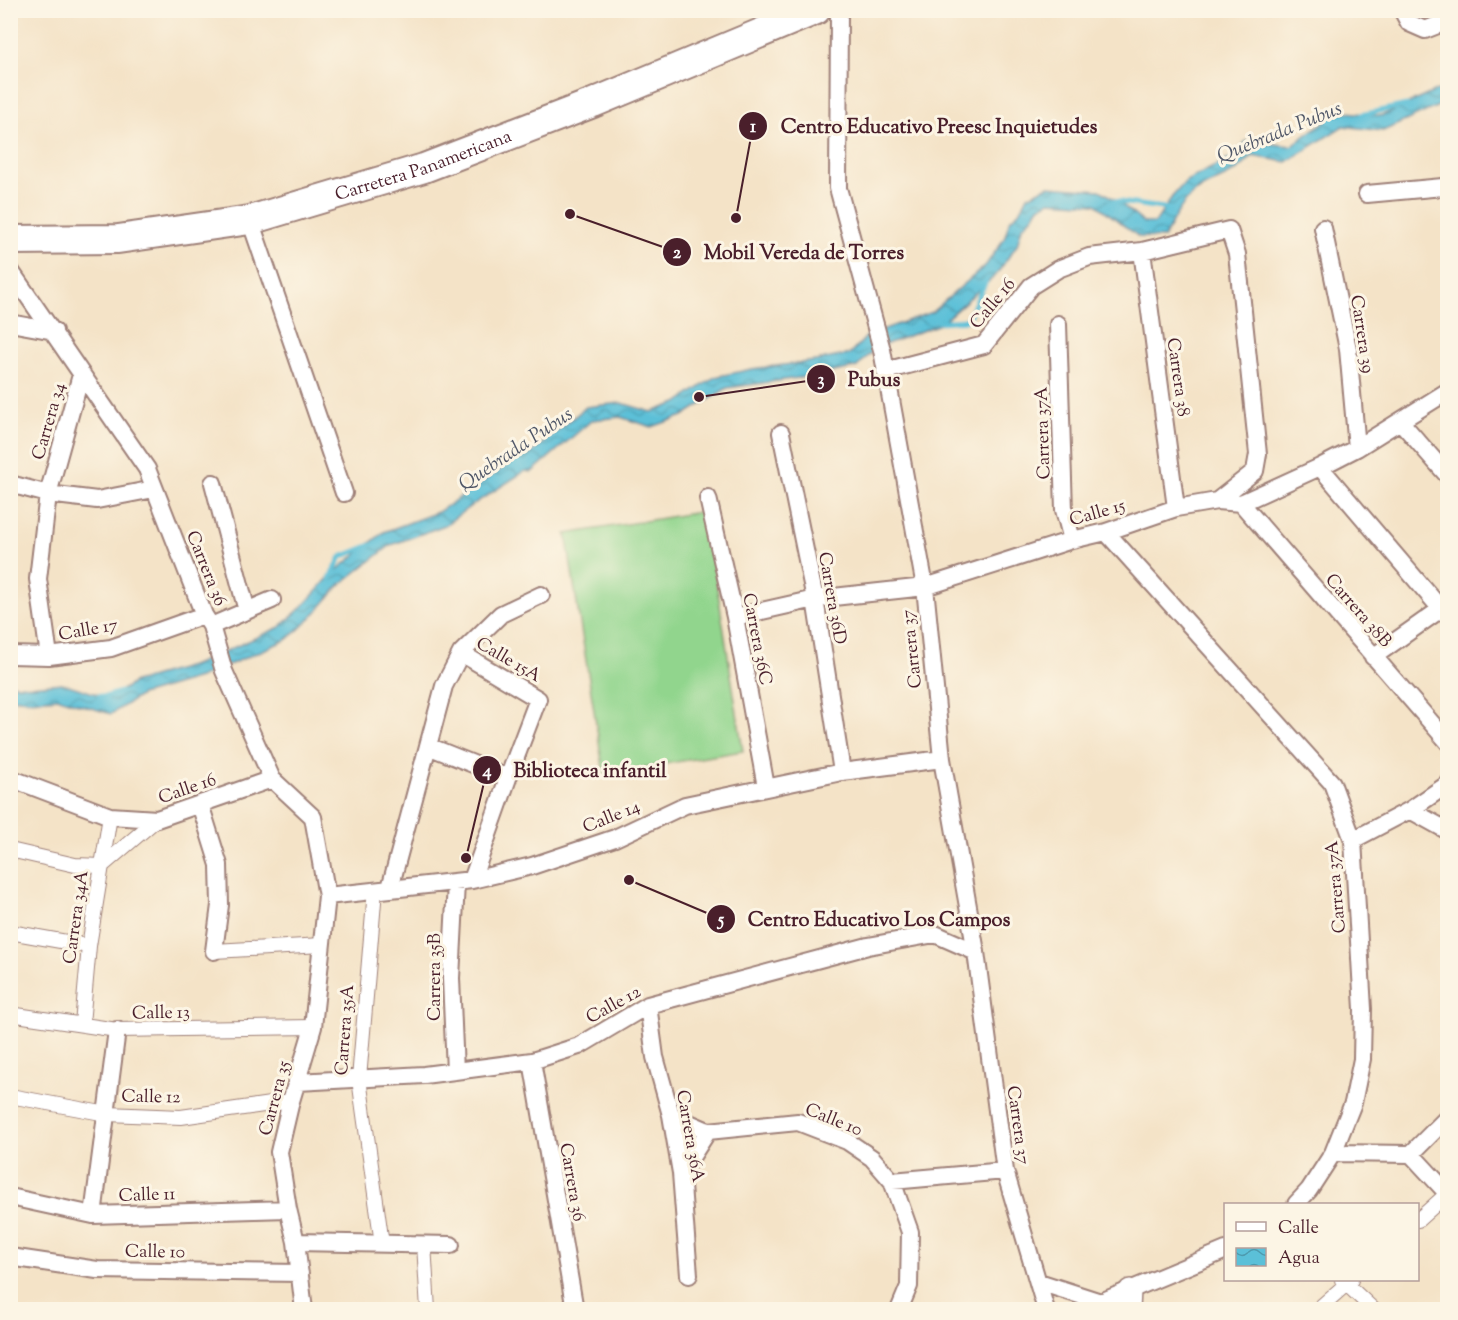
<svg xmlns="http://www.w3.org/2000/svg" width="1458" height="1320" font-family="'Sorts Mill Goudy',serif">
  <style>
    .pitch { fill: #91d58d; stroke: #6e7a5c; stroke-width: 1.5 }
    .water { fill: url(#water-waves); stroke: #527082; stroke-width: 1.5 }
    .lines { fill: none; stroke-linecap: round; stroke-linejoin: round }
    .stream { stroke: #5bc0d8; stroke-width: 5 }
    .pedestrian-casing { stroke: #9f8179; stroke-width: 16 }
    .minor-casing { stroke: #9f8179; stroke-width: 20 }
    .tertiary-casing { stroke: #9f8179; stroke-width: 24 }
    .trunk-casing { stroke: #9f8179; stroke-width: 32 }
    .pedestrian { stroke: #fff; stroke-width: 14 }
    .minor { stroke: #fff; stroke-width: 16 }
    .tertiary { stroke: #fff; stroke-width: 21 }
    .trunk { stroke: #fff; stroke-width: 28 }
    .labels { text-anchor: middle; stroke-width: 6; stroke-linejoin: round; paint-order: stroke }
    .street-label { font-size: 18px; fill: #4a1f2b; stroke: #fcf5e5 }
    .water-label { font-size: 20px; font-style: italic; fill: #505768; stroke: #fcf5e5 }
    .leader { fill: none; stroke: #4a1f2b; stroke-width: 2 }
    .callout-dot { fill: #4a1f2b; stroke: #fcf5e5; stroke-width: 2 }
    .mark-label { font-size: 18px; text-anchor: middle; font-weight: bold; fill: #fff }
    .callout-label { font-size: 20px; text-anchor: middle; font-weight: bold; fill: #4a1f2b; stroke: #fcf5e5; stroke-width: 6; stroke-linejoin: round; paint-order: stroke }
  </style>
  <defs>
    <pattern id="water-waves" width="16" height="10" patternUnits="userSpaceOnUse" patternTransform="scale(1.5)"><rect width="16" height="10" fill="#5bc0d8"/><path d="M0 5q4-4 8 0t8 0" fill="none" stroke="#4d9baf"/></pattern>
  </defs>
  <rect width="100%" height="100%" fill="#fcf5e5"/>
  <filter id="ink" filterUnits="userSpaceOnUse"><feTurbulence type="fractalNoise" baseFrequency=".0167" numOctaves="2"/><feDisplacementMap in="SourceGraphic" scale="12" xChannelSelector="R" yChannelSelector="G"/><feConvolveMatrix kernelMatrix="1 2 1 2 8 2 1 2 1" color-interpolation-filters="sRGB"/></filter>
  <filter id="wash" filterUnits="userSpaceOnUse"><feTurbulence type="fractalNoise" baseFrequency=".008" numOctaves="4" result="noise"/><feDisplacementMap in="SourceGraphic" scale="24" xChannelSelector="R" yChannelSelector="G"/><feGaussianBlur stdDeviation="1.35" result="paint"/><feColorMatrix in="noise" values="0 0 0 0 0 0 0 0 0 0 0 0 0 0 0 0 0 1.4 0 .05"/><feComposite in="paint" operator="in"/></filter>
  <g filter="url(#wash)">
    <rect width="100%" height="100%" fill="#f4e3c7"/>
    <path class="pitch" d="M705,511L743,751L604,774L566,534Z"/>
    <path class="water" d="M1447,86V102L1383,131L1343,126L1287,162L1252,156C1236,176 1218,178 1197,191C1182,201 1172,222 1164,238L1139,237L1096,204L1050,201L1039,207L1032,218L1022,227L1017,245L996,275L940,324L876,348L857,367L819,375L727,388L683,416L652,427L620,417L592,420L532,472L525,471L472,505L445,525L391,545L341,584L312,617L288,639L199,678L141,695L111,714L59,698L30,700L11,698L10,684L31,686L62,683L109,698L135,682L194,665L280,627L302,607L332,574L384,532L438,512L523,455L528,456L586,407L621,403L652,412L677,403L715,377L752,369L816,361L850,354L868,335L932,312L986,265L1004,239L1010,220L1021,210L1028,196L1048,186L1100,190L1115,199L1144,223H1155L1172,197L1186,181L1233,157L1246,141L1291,146L1339,111L1381,116Z"/>
    <g class="lines">
      <path class="stream" d="M1361,115L1407,105
        M1113,201L1169,209
        M938,322L967,320L987,279
        M330,579L341,557L371,545
        M99,696L105,697L121,692"/>
    </g>
  </g>
  <g filter="url(#ink)">
    <g class="lines">
      <defs>
        <path id="pedestrian" d="M10,850L75,865L102,866L157,819
          M375,890L359,1079L382,1244
          M10,932L89,946
          M214,951L322,945
          M10,1014L117,1030L313,1027
          M82,1024L89,946L110,816
          M10,1096L107,1114L181,1117L291,1101
          M1418,1220L1448,1193
          M424,1244L428,1310
          M1342,1280L1374,1310
          M1317,1310L1351,1280"/>
        <path id="minor" d="M839,10L838,188L882,350L925,587L942,759L976,952L1005,1171L1046,1310
          M1402,10L1409,23L1425,30L1448,21
          M1367,194L1443,187L1448,189
          M250,220L344,493
          M1323,228L1348,349L1357,448
          M1142,251L1176,508
          M10,270L147,469L204,615L211,626L224,671L272,779L313,817L327,896L313,1027L291,1101L279,1152L288,1209L296,1242L304,1310
          M10,323L54,331
          M1058,324L1064,510L1072,540
          M885,371L984,345L1031,286L1058,269L1089,257L1142,251L1229,230L1237,254L1258,454L1255,471L1217,501
          M1400,421L1448,476
          M781,433L815,599L842,772
          M1320,467L1441,609
          M213,483L247,611
          M10,484L48,494L97,500L154,489
          M708,498L735,617L766,787
          M1241,503L1448,742
          M1106,532L1332,783L1353,840L1363,1009L1362,1059L1353,1103L1333,1153L1309,1190L1296,1204
          M735,617L815,599L925,587L1072,540L1106,532L1176,508L1217,501L1241,503L1320,467L1357,448L1448,391
          M211,626L272,600
          M461,653L538,699L508,778L472,880
          M10,655L49,656L111,648L204,615
          M49,656L38,579L48,494L81,375
          M1373,657L1448,604
          M428,746L508,778
          M10,778L110,816L157,819L272,779
          M200,804L219,865L220,905L214,951
          M1410,810L1448,831
          M1353,840L1410,810L1448,784
          M390,888L444,686L461,653L501,614L541,595
          M327,896L472,880L532,866L615,838L685,805L842,772L942,759
          M648,1005L655,1057L671,1115L681,1173L689,1275
          M532,1061L575,1310
          M455,1071L451,978L456,883
          M298,1082L424,1075L532,1061L579,1046L648,1005L868,946L935,934L976,952
          M671,1115L708,1131L798,1122L847,1141L872,1158L892,1181L1005,1171
          M1333,1153L1411,1154L1448,1194
          M1411,1154L1448,1117
          M681,1173L708,1131
          M892,1181L910,1232L909,1286L899,1310
          M10,1197L93,1215L288,1209
          M93,1215L117,1030
          M296,1242L451,1245
          M10,1257L97,1270L300,1273
          M1039,1282L1101,1302
          M1091,1310L1101,1302L1226,1250"/>
        <path id="tertiary" d="M1129,1310L1130,1290"/>
        <g id="trunk">
          <path id="s1" d="M10,240L118,239L250,220L424,168L593,103L816,10"/>
        </g>
      </defs>
      <use href="#pedestrian" class="pedestrian-casing"/>
      <use href="#minor" class="minor-casing"/>
      <use href="#tertiary" class="tertiary-casing"/>
      <use href="#trunk" class="trunk-casing"/>
      <use href="#pedestrian" class="pedestrian"/>
      <use href="#minor" class="minor"/>
      <use href="#tertiary" class="tertiary"/>
      <use href="#trunk" class="trunk"/>
    </g>
  </g>
  <g class="labels">
    <g class="street-label">
      <text dy="6" stroke="none"><textPath href="#s1" startOffset="423">Carretera Panamericana</textPath></text>
      <text transform="translate(992 303) rotate(-50)" y="6">Calle 16</text>
      <text transform="translate(1363 334) rotate(81)" y="6">Carrera 39</text>
      <text transform="translate(1179 377) rotate(82)" y="6">Carrera 38</text>
      <text transform="translate(48 421) rotate(-74)" y="6">Carrera 34</text>
      <text transform="translate(1042 433) rotate(-92)" y="6">Carrera 37A</text>
      <text transform="translate(1097 512) rotate(-16)" y="6">Calle 15</text>
      <text transform="translate(207 568) rotate(68)" y="6">Carrera 36</text>
      <text transform="translate(833 598) rotate(80)" y="6">Carrera 36D</text>
      <text transform="translate(1359 610) rotate(49)" y="6">Carrera 38B</text>
      <text transform="translate(88 629) rotate(-10)" y="6">Calle 17</text>
      <text transform="translate(758 639) rotate(79)" y="6">Carrera 36C</text>
      <text transform="translate(911 649) rotate(-96)" y="6">Carrera 37</text>
      <text transform="translate(509 659) rotate(30)" y="6">Calle 15A</text>
      <text transform="translate(187 788) rotate(-19)" y="6">Calle 16</text>
      <text transform="translate(611 816) rotate(-22)" y="6">Calle 14</text>
      <text transform="translate(1335 887) rotate(-95)" y="6">Carrera 37A</text>
      <text transform="translate(75 917) rotate(-82)" y="6">Carrera 34A</text>
      <text transform="translate(434 977) rotate(-90)" y="6">Carrera 35B</text>
      <text transform="translate(613 1004) rotate(-29)" y="6">Calle 12</text>
      <text transform="translate(161 1012) rotate(-1)" y="6">Calle 13</text>
      <text transform="translate(344 1030) rotate(-86)" y="6">Carrera 35A</text>
      <text transform="translate(151 1096) rotate(1)" y="6">Calle 12</text>
      <text transform="translate(274 1098) rotate(-75)" y="6">Carrera 35</text>
      <text transform="translate(834 1119) rotate(22)" y="6">Calle 10</text>
      <text transform="translate(1019 1125) rotate(82)" y="6">Carrera 37</text>
      <text transform="translate(691 1136) rotate(80)" y="6">Carrera 36A</text>
      <text transform="translate(573 1182) rotate(80)" y="6">Carrera 36</text>
      <text transform="translate(147 1194) rotate(-2)" y="6">Calle 11</text>
      <text transform="translate(155 1251) rotate(1)" y="6">Calle 10</text>
    </g>
    <g class="water-label">
      <text transform="translate(1279 131) rotate(-22)" y="7">Quebrada Pubus</text>
      <text transform="translate(515 448) rotate(-34)" y="7">Quebrada Pubus</text>
    </g>
  </g>
  <path class="leader" d="M736 218L753 126M570 214L677 252M699 397L821 379M466 858L487 770M629 880L721 919"/>
  <g class="callout-dot">
    <circle cx="736" cy="218" r="6"/>
    <circle cx="570" cy="214" r="6"/>
    <circle cx="699" cy="397" r="6"/>
    <circle cx="466" cy="858" r="6"/>
    <circle cx="629" cy="880" r="6"/>
    <circle cx="753" cy="126" r="15"/>
    <circle cx="677" cy="252" r="15"/>
    <circle cx="821" cy="379" r="15"/>
    <circle cx="487" cy="770" r="15"/>
    <circle cx="721" cy="919" r="15"/>
  </g>
  <g class="mark-label">
    <text x="753" y="132">1</text>
    <text x="677" y="258">2</text>
    <text x="821" y="385">3</text>
    <text x="487" y="776">4</text>
    <text x="721" y="925">5</text>
  </g>
  <g class="callout-label">
    <text x="939" y="133">Centro Educativo Preesc Inquietudes</text>
    <text x="804" y="259">Mobil Vereda de Torres</text>
    <text x="874" y="386">Pubus</text>
    <text x="590" y="777">Biblioteca infantil</text>
    <text x="879" y="926">Centro Educativo Los Campos</text>
  </g>
  <rect width="1458" height="1320" fill="none" stroke="#fcf5e5" stroke-width="36"/>
  <rect x="1224" y="1203" width="195" height="78" fill="#fcf5e5" stroke="#b59f9b" stroke-width="1.5"/>
  <rect x="1236" y="1222" width="30" height="9" fill="#ffffff" stroke="#b59f9b" stroke-width="1.5"/>
  <text x="1278" y="1233" font-size="18" fill="#4a1f2b">Calle</text>
  <rect x="1236" y="1248" width="30" height="18" fill="url(#water-waves)" stroke="#b59f9b" stroke-width="1.5"/>
  <text x="1278" y="1263" font-size="18" fill="#4a1f2b">Agua</text>
</svg>
